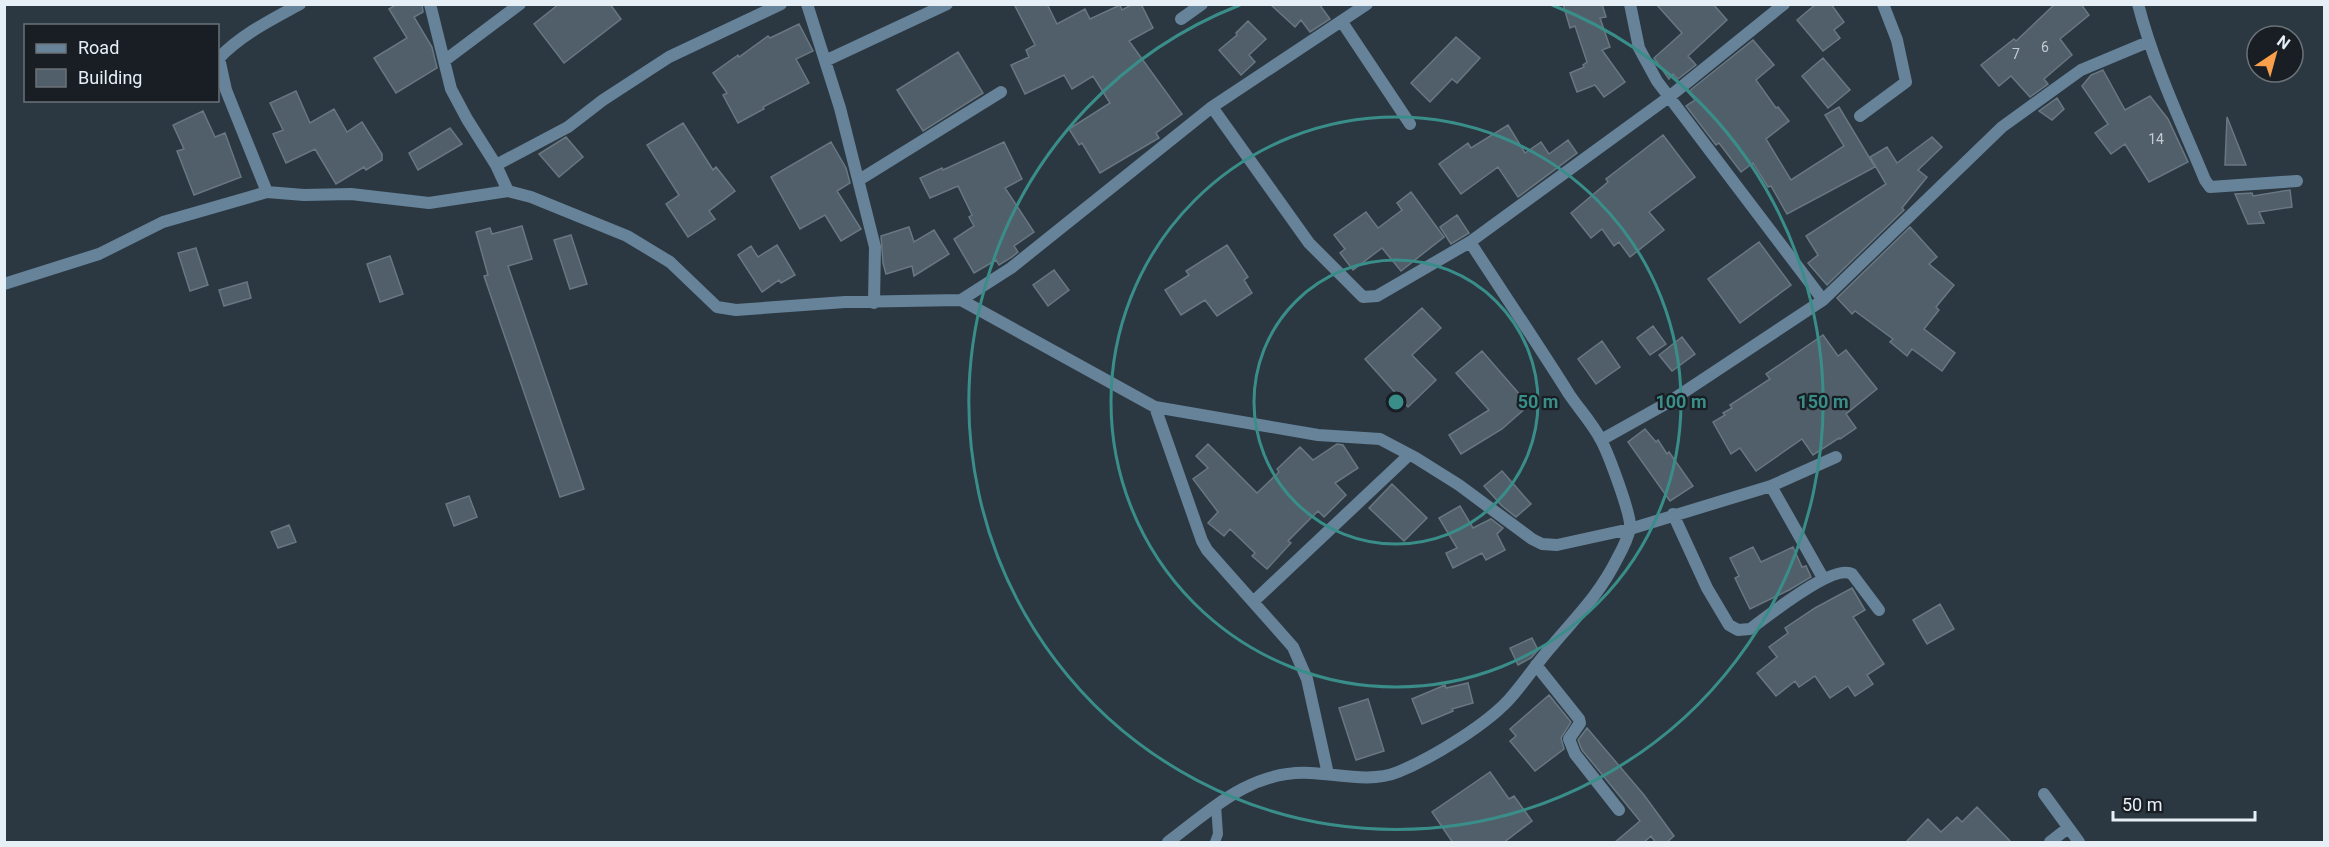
<svg xmlns="http://www.w3.org/2000/svg" width="2329" height="847" font-family="Roboto,sans-serif">
  <style>
    .building { fill: #515f6a; stroke: #687782; stroke-width: 1.5 }
    .lines { fill: none; stroke-linecap: round; stroke-linejoin: round }
    .lane { stroke: #668399; stroke-width: 10 }
    .street { stroke: #668399; stroke-width: 12 }
    .ring { fill: none; stroke: #3a8e89; stroke-width: 3 }
    .labels { text-anchor: middle; stroke-width: 4.5; stroke-linejoin: round; paint-order: stroke }
    .number-label { font-size: 14px; fill: #c2cbd3 }
    .centre { fill: #3a8e89; stroke: #181e23; stroke-width: 3 }
    .ring-label { font-size: 18px; text-anchor: middle; font-weight: bold; fill: #3a8e89; stroke: #181e23; stroke-width: 4.5; stroke-linejoin: round; paint-order: stroke }
  </style>
  <rect width="100%" height="100%" fill="#2b3842"/>
  <path class="building" d="M397,4H422L423,12L414,17L432,47L437,68L396,93L374,58L407,38L389,9Z
    M559,4H610L621,19L564,63L534,24Z
    M1014,4H1047L1057,24L1085,9L1090,19L1120,5L1122,10L1133,4H1141L1153,28L1129,41L1182,114L1156,133L1159,138L1100,173L1082,143L1079,145L1069,129L1110,103L1093,76L1072,89L1064,75L1025,94L1011,65L1029,57L1026,50L1035,45Z
    M1270,4H1319L1330,19L1310,32L1301,20L1295,27Z
    M1563,4H1602L1606,17L1600,18L1610,47L1602,50L1625,82L1604,97L1595,85L1577,92L1570,73L1584,67L1583,65L1587,62L1575,26L1570,28Z
    M1656,4H1713L1727,20L1688,56L1696,65L1678,79L1673,74L1669,79L1654,58L1682,33Z
    M1816,4H1831L1844,22L1834,30L1840,38L1823,51L1797,20Z
    M2055,4H2081L2089,15L2060,39L2072,55L2044,79L2048,84L2030,97L2011,76L1999,86L1981,65L2014,39L2016,41Z
    M1248,21L1266,39L1249,55L1255,62L1241,75L1219,50L1237,35L1236,33Z
    M799,24L813,51L796,59L809,83L763,107L764,109L738,123L723,95L727,93L713,73L738,55L739,57L768,36L770,38Z
    M1456,37L1480,58L1457,83L1452,79L1430,102L1411,83Z
    M1753,40L1774,65L1756,80L1776,108L1778,107L1789,121L1766,139L1791,180L1844,146L1825,115L1839,107L1875,167L1787,214L1771,186L1768,187L1753,163L1741,172L1719,143L1716,145L1686,106L1695,100L1688,92Z
    M958,52L983,93L923,131L897,90Z
    M1823,58L1850,90L1828,108L1802,76Z
    M2103,70L2125,110L2150,96L2168,119L2188,162L2149,182L2125,144L2111,154L2095,133L2108,124L2082,86L2091,75Z
    M296,91L310,123L334,109L347,132L362,122L382,154V160L366,170L364,167L336,184L315,149L286,163L273,134L283,130L270,103Z
    M2057,98L2064,109L2052,120L2039,111Z
    M203,111L215,137L225,133L241,177L194,195L177,151L184,149L173,125Z
    M2227,117L2246,165H2225Z
    M683,123L713,170L716,167L735,191L709,211L715,219L688,237L666,204L679,195L647,145Z
    M1508,125L1525,153L1541,142L1549,154L1568,140L1577,153L1518,197L1498,167L1461,194L1439,164L1468,143L1471,148Z
    M450,128L462,144L418,170L409,153Z
    M1663,135L1695,177L1649,212L1664,230L1630,257L1619,242L1614,246L1602,229L1591,238L1571,213L1608,182L1606,179Z
    M566,137L583,157L559,177L539,154Z
    M1932,137L1942,147L1918,170L1927,177L1902,208L1904,210L1827,285L1808,263L1818,255L1806,236L1886,184L1870,157L1887,147L1897,163Z
    M831,142L846,168L850,183L837,191L861,229L841,241L825,215L800,229L771,177Z
    M1004,142L1022,179L1005,188L1034,232L1014,246L1018,252L1012,257L999,265L996,260L974,273L954,239L974,226L969,217L972,215L958,186L930,198L920,178L942,168L943,170Z
    M2290,190L2292,207L2259,212L2264,223L2248,224L2235,194L2252,193L2253,196Z
    M1411,192L1444,237L1401,271L1382,248L1353,270L1340,253L1345,249L1334,235L1366,212L1378,228L1402,210L1397,203Z
    M1457,215L1469,233L1451,244L1440,227Z
    M522,226L532,259L508,266L584,489L560,497L484,276L488,275L476,232L490,228L492,234Z
    M909,227L914,242L934,230L949,254L914,276L912,266L886,274L883,263L881,236Z
    M1910,227L1937,257L1929,264L1954,285L1936,307L1939,310L1924,329L1955,353L1942,371L1912,349L1907,356L1890,342L1893,339L1855,311L1852,314L1837,298Z
    M571,235L587,284L570,289L554,240Z
    M1759,242L1791,285L1740,323L1708,279Z
    M777,245L795,275L781,283L779,280L762,292L738,255L751,246L758,257Z
    M1227,245L1248,277L1244,280L1252,293L1217,316L1205,300L1181,315L1165,290L1189,275L1186,271Z
    M196,248L208,285L190,291L178,253Z
    M390,256L403,294L380,302L367,264Z
    M1054,270L1069,290L1048,306L1033,285Z
    M247,282L251,298L224,306L219,290Z
    M1422,308L1441,328L1412,355L1436,380L1408,407L1365,359Z
    M1653,326L1666,344L1650,355L1637,338Z
    M1823,335L1838,356L1846,350L1877,389L1846,414L1856,428L1840,439L1839,438L1813,455L1802,439L1756,471L1740,448L1731,454L1713,422L1725,415L1723,413L1732,408L1730,405L1770,379L1766,374Z
    M1682,337L1695,354L1672,371L1659,355Z
    M1602,341L1620,367L1596,384L1578,359Z
    M1482,351L1529,405L1502,429L1461,454L1449,435L1489,410L1456,373Z
    M1645,429L1656,442L1658,440L1667,454L1669,452L1693,486L1670,501L1628,442Z
    M1208,444L1257,493L1279,472L1277,469L1300,447L1313,460L1337,444L1343,445L1358,468L1335,483L1346,495L1324,517L1318,511L1288,541L1291,543L1267,569L1252,556L1255,553L1230,529L1224,536L1208,523L1218,512L1193,479L1208,468L1196,456Z
    M1502,471L1531,504L1516,517L1502,506L1484,486Z
    M1392,484L1427,518L1404,541L1369,508Z
    M469,496L477,517L454,526L446,504Z
    M1460,506L1473,528L1491,519L1503,528L1497,534L1505,550L1486,560L1482,553L1453,568L1446,553L1457,548L1439,518Z
    M289,525L296,542L278,548L271,532Z
    M1753,547L1761,562L1793,547L1802,567L1806,566L1811,577L1789,590L1750,609L1735,578L1739,576L1730,558Z
    M1852,588L1865,610L1853,617L1884,664L1867,675L1873,684L1855,696L1848,686L1830,698L1815,676L1799,687L1795,681L1776,696L1757,673L1777,657L1769,647L1788,633L1785,628L1815,608Z
    M1940,604L1954,629L1927,644L1913,620Z
    M1532,638L1538,650L1531,658L1518,665L1510,648Z
    M1468,683L1473,703L1452,709L1453,711L1422,724L1412,699L1445,685L1446,688Z
    M1549,695L1571,722L1561,738L1564,749L1535,771L1510,741L1516,736L1510,729Z
    M1368,699L1384,751L1356,760L1339,708Z
    M1587,728L1644,795L1674,836L1666,843H1656L1651,836L1643,843H1614L1640,821L1582,750L1578,740Z
    M1490,772L1509,799L1514,796L1532,821L1503,843H1453L1432,812Z
    M1977,807L2012,843H1905L1928,819L1941,832L1957,817L1962,822Z"/>
  <g class="lines">
    <path class="lane" d="M1215,842L1218,834L1216,805"/>
    <path class="street" d="M430,4L451,89L467,119L496,165L508,191
      M807,4L840,108L875,247L874,303
      M1630,4L1639,48L1657,81L1823,300
      M2138,4C2154,66 2181,122 2205,180L2210,187L2297,181
      M1181,19L1202,4
      M1342,22L1410,124
      M444,61L520,4
      M825,61L947,4
      M1212,107L1309,243L1363,297L1377,296L1470,242L1669,97L1784,4
      M1860,116L1906,82L1897,40L1883,4
      M496,165L568,127L603,100L669,57L781,4
      M859,180L1001,92
      M267,192L226,90L219,58C242,34 271,20 300,4
      M4,284L99,254L163,222L267,192L304,195L351,194L429,203L508,191L531,197L627,236L670,262L717,307L736,310L845,302L961,300L1011,268L1212,107L1367,4
      M961,300L1155,407L1318,435L1380,439L1416,458L1459,485L1532,539L1542,544L1557,545L1630,529L1771,486L1836,457
      M1155,407L1202,541L1207,550L1293,647L1307,679L1328,774
      M1601,440L1669,402L1823,300L2002,127L2081,70L2148,42
      M1771,486L1823,578
      M1673,514L1707,588L1729,625L1738,630L1750,629C1768,616 1833,563 1852,574L1879,610
      M1253,602L1409,455
      M1536,665L1579,719L1580,723L1569,739L1575,754L1619,810
      M2044,794L2079,842
      M1168,842C1212,809 1251,770 1310,773C1338,774 1371,783 1398,772C1432,758 1490,723 1513,695C1526,680 1537,663 1551,647C1577,616 1599,595 1617,559C1622,550 1628,538 1630,528C1632,516 1608,453 1601,440C1593,424 1579,409 1569,394C1537,343 1503,293 1470,242
      M2050,842L2068,828"/>
  </g>
  <g class="ring">
    <circle cx="1396" cy="402" r="142"/>
    <circle cx="1396" cy="402" r="285"/>
    <path d="M1552 5A427 427 0 1 1 1240 5"/>
  </g>
  <g class="labels">
    <g class="number-label">
      <text x="2045" y="52">6</text>
      <text x="2016" y="59">7</text>
      <text x="2156" y="144">14</text>
    </g>
  </g>
  <circle cx="1396" cy="402" r="9" class="centre"/>
  <g class="ring-label">
    <text x="1538" y="408">50 m</text>
    <text x="1681" y="408">100 m</text>
    <text x="1823" y="408">150 m</text>
  </g>
  <rect width="2329" height="847" fill="none" stroke="#e7eff6" stroke-width="12"/>
  <rect x="24" y="24" width="195" height="78" fill="#181e23" stroke="#6b7277" stroke-width="1.5"/>
  <rect x="36" y="44" width="30" height="9" fill="#668399" stroke="#6b7277" stroke-width="1.5"/>
  <text x="78" y="54" font-size="18" fill="#e7eff6">Road</text>
  <rect x="36" y="69" width="30" height="18" fill="#515f6a" stroke="#6b7277" stroke-width="1.5"/>
  <text x="78" y="84" font-size="18" fill="#e7eff6">Building</text>
  <g transform="translate(2275 54) rotate(36)"><circle r="28" fill="#181e23" stroke="#6b7277" stroke-width="1.5"/>
  <path d="M0-4.5L10 22L0 15L-10 22Z" fill="#f9a04c"/>
  <text y="-9" font-size="16" font-weight="bold" text-anchor="middle" fill="#e7eff6">N</text>
  </g>
  <path d="M2113 811v9h142v-9" fill="none" stroke="#e7eff6" stroke-width="3"/>
  <text x="2122" y="811" font-size="18" fill="#e7eff6" stroke="#181e23" stroke-width="4.5" paint-order="stroke">50 m</text>
</svg>
